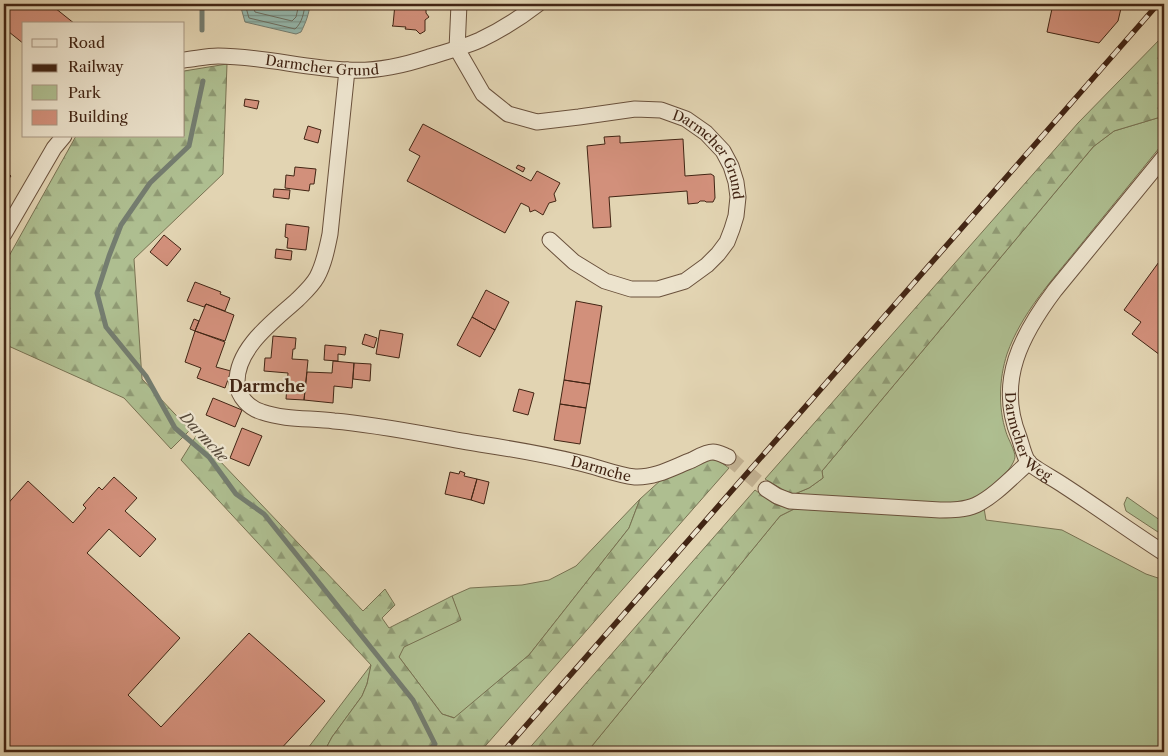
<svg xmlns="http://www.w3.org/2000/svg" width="1168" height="756" font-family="'Libre Caslon Text',serif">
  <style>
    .green { fill: #aebe90; stroke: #787252 }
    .forest { fill: url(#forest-firs); stroke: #787252 }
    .water { fill: url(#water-rules); stroke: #747d70 }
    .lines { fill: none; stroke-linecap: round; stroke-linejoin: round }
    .shore { stroke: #6c6e60; stroke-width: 1 }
    .stream { stroke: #747d70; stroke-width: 5 }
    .building { fill: #d2907b; stroke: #422514 }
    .street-tunnel { stroke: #c2b192; stroke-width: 15; stroke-dasharray: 15 8; stroke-linecap: butt }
    .street-casing { stroke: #6a513c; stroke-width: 17 }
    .street { stroke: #ece3cd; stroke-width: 15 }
    .rail-casing { stroke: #422514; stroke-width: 5.5 }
    .rail { stroke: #ece3cd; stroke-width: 4; stroke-dasharray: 11; stroke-linecap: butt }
    .labels { text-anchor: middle; stroke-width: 4.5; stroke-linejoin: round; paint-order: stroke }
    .street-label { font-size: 14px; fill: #422514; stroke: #ece3cd }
    .water-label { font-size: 15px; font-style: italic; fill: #574a3a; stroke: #ece3cd }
    .quarter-label { font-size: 16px; font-weight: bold; fill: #422514; stroke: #ece3cd }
  </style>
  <defs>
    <pattern id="forest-firs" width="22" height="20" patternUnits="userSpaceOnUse" patternTransform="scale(1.25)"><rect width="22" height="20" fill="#aebe90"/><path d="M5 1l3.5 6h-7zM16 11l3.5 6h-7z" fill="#8f9a74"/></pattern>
    <pattern id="water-rules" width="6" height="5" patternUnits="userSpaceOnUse" patternTransform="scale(1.25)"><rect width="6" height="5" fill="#95b8ad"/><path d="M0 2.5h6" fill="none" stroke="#7b958c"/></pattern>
  </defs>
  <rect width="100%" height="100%" fill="#e2d4b2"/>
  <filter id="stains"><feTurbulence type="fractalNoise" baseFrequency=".004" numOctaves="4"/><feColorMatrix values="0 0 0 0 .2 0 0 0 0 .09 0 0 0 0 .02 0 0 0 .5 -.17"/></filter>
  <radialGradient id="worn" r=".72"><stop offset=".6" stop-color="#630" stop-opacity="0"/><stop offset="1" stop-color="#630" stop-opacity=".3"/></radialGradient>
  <path class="green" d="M1164,116V142C1136,177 1107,212 1078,248C1052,280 1021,314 1007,354C999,379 998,407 1006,432C1008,439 1015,450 1015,457C1014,469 985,495 974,499C968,502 962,502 956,504L792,495L809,488L823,478L822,471L1094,146L1114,131Z
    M1127,497L1164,523V536L1126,511L1124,504Z
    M640,499L629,528L529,655L455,718L442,714L399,657L403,647L460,620L452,596L470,588L522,585L549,580L576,566Z
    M984,508L986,520L1062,530L1146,574L1164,580V752H587L780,516L794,509L962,515Z
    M371,665L367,684L362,696L332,737L324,752H305Z"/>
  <path class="forest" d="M1164,35V116L1114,131L1093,147L822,471L823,478L809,488L792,495L765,479L1078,123Z
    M227,64L223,174L134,259L142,379L190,430L171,449L124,398L4,344V265L76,136H184V71Z
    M196,436L363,611L385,589L395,605L382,618L389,628L452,596L461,620L404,647L399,657L442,714L454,718L529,655L629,528L640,499L662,479L709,459L719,461L729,468L480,752H324L332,737L362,696L367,684L371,665L181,460Z
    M755,490L776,505L794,509L780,516L587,752H526Z"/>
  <path class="water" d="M240,4H310C309,14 306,22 301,32L296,34L245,22Z"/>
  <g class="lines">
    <path class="shore" d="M245,4L249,18L295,29C302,23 304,13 305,4
      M252,4L255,12L292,21L296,17L299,4"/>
    <path class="stream" d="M202,30V4
      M203,81L189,146L150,183L121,225L109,256L97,293L106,327L146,376L175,428L209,457L236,494L264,514L413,700L435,744L427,752"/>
  </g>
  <path class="building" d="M4,4H50L75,24H24V44L4,28Z
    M395,4H426V13L429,17L425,20V31L420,34L416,30L405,29L406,27L392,26L393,25Z
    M1053,4H1122L1118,21L1099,43L1047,32Z
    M245,99L259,101L257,109L244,106Z
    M423,124L531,181L537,171L560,183L554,194L556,201L549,203L543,215L535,210L530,212L529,207L521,203L505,233L407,181L420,156L409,150Z
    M308,126L321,130L318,143L304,139Z
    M620,136V143L683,139L685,176L711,174L714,176L715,198L713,202H706L705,201H700L698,203L688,204L687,191L609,197L611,227L593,228L587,146L605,144L604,137Z
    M518,165L525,168L523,172L516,168Z
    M295,167L316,169L314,184H310L309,191L285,188L286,175L294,176Z
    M7,172L11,176L7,181L4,178V175Z
    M274,189L290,190L289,199L273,197Z
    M286,224L309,227L306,250L287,248L288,238L285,237Z
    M164,235L181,249L167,266L150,252Z
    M276,249L292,251L291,260L275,258Z
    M1164,255V358L1132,334L1141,322L1124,310Z
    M195,282L221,292L220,294L230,298L225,311L206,304L204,307L187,301Z
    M486,290L509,302L495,330L472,317Z
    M576,301L602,306L590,384L564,380Z
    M206,304L234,315L225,341L195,331Z
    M472,317L495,330L480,357L457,345Z
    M194,319L199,321L195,331L190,329Z
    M380,330L403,334L399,358L376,354Z
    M195,331L225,342L216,367L231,371L225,388L197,378L201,368L185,362Z
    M365,334L377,338L374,348L362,344Z
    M273,336L296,338L295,349H293L292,359L308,360L304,400L286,399L288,373L264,371L265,358H271Z
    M325,345L346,347L345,355L338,354V361L324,360Z
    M333,361L354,363L352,388L334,386L333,403L304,400L307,372L332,373Z
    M354,363L371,364L370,381L353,379Z
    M564,380L590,384L586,408L560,404Z
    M519,389L534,393L528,415L513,411Z
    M213,398L242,410L235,427L206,415Z
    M560,404L586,408L580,444L554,440Z
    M242,428L262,436L249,466L230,458Z
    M460,471L465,473L464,476L477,479L471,500L445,494L450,472L459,474Z
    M114,477L137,498L125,511L156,539L140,557L109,529L87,553L180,638L128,695L161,727L249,633L325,701L278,752H4V508L28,481L73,523L86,508L83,505L99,487L102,490Z
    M477,479L489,482L484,504L471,500Z"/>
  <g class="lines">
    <path class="street-tunnel" d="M728,457L766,489"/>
    <defs>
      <g id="street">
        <path id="s1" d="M459,4L457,49L483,94L508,114L537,122L579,117L635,109L661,110L686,119L706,133L723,151L731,166L736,182L738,197L736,216L732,229L727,242L718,254L707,265L685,281L658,289H631L605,281L574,262L550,240"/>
        <path id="s2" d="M184,60C195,59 207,56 218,56C260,56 304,68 347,70C376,72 402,66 429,57C446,52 464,47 480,40C501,30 520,18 538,4"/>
        <path id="s3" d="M347,70L330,234C327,249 324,264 317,277C312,286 304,293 297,300C274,321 236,348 237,383C238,397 249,408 262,412C285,420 310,418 334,421C382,425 431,436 480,444C513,449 547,455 580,463C598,467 616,475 635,477C655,478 674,467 692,460C698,457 706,452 713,452C718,452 723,455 728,457"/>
        <path id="s4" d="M1164,157L1055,290C1022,334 996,381 1019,437C1021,443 1024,456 1028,462C1032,467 1056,480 1063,485C1097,507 1130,531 1164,553"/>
        <path d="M4,234L54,148L64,136"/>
        <path d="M766,489L777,496L790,501L940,510C952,510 965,510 976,505C995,496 1013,476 1029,462"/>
      </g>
    </defs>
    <use href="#street" class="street-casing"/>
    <use href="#street" class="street"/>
    <defs>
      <path id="rail" d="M503,752L1158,4"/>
    </defs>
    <use href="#rail" class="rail-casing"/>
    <use href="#rail" class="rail"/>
  </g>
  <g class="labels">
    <g class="street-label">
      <text dy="5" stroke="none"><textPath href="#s2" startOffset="139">Darmcher Grund</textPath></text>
      <text dy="5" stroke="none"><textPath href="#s1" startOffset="354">Darmcher Grund</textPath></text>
      <text dy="5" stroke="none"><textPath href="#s4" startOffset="335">Darmcher Weg</textPath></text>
      <text dy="5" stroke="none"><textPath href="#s3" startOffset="731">Darmche</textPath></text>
    </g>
    <g class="water-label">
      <text transform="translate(204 437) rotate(47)" y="5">Darmche</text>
    </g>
    <g class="quarter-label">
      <text x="267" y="392">Darmche</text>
    </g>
  </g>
  <rect width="1168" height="756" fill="none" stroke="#e2d4b2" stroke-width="20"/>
  <rect x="5" y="5" width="1158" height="746" fill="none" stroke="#422514" stroke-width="2.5"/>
  <rect x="10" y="10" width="1148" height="736" fill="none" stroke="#422514"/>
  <rect x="22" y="22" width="162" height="115" fill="#ece3cd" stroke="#a89783"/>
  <rect x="32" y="39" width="25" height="8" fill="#ece3cd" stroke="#a89783"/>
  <text x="68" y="48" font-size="15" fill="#422514">Road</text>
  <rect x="32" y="64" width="25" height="8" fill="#422514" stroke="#a89783"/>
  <text x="68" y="72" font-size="15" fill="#422514">Railway</text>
  <rect x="32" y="85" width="25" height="15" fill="#aebe90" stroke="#a89783"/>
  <text x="68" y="98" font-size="15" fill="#422514">Park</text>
  <rect x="32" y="110" width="25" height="15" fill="#d2907b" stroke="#a89783"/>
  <text x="68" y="122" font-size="15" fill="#422514">Building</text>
  <rect width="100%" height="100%" filter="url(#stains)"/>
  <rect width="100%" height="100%" fill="url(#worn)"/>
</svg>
